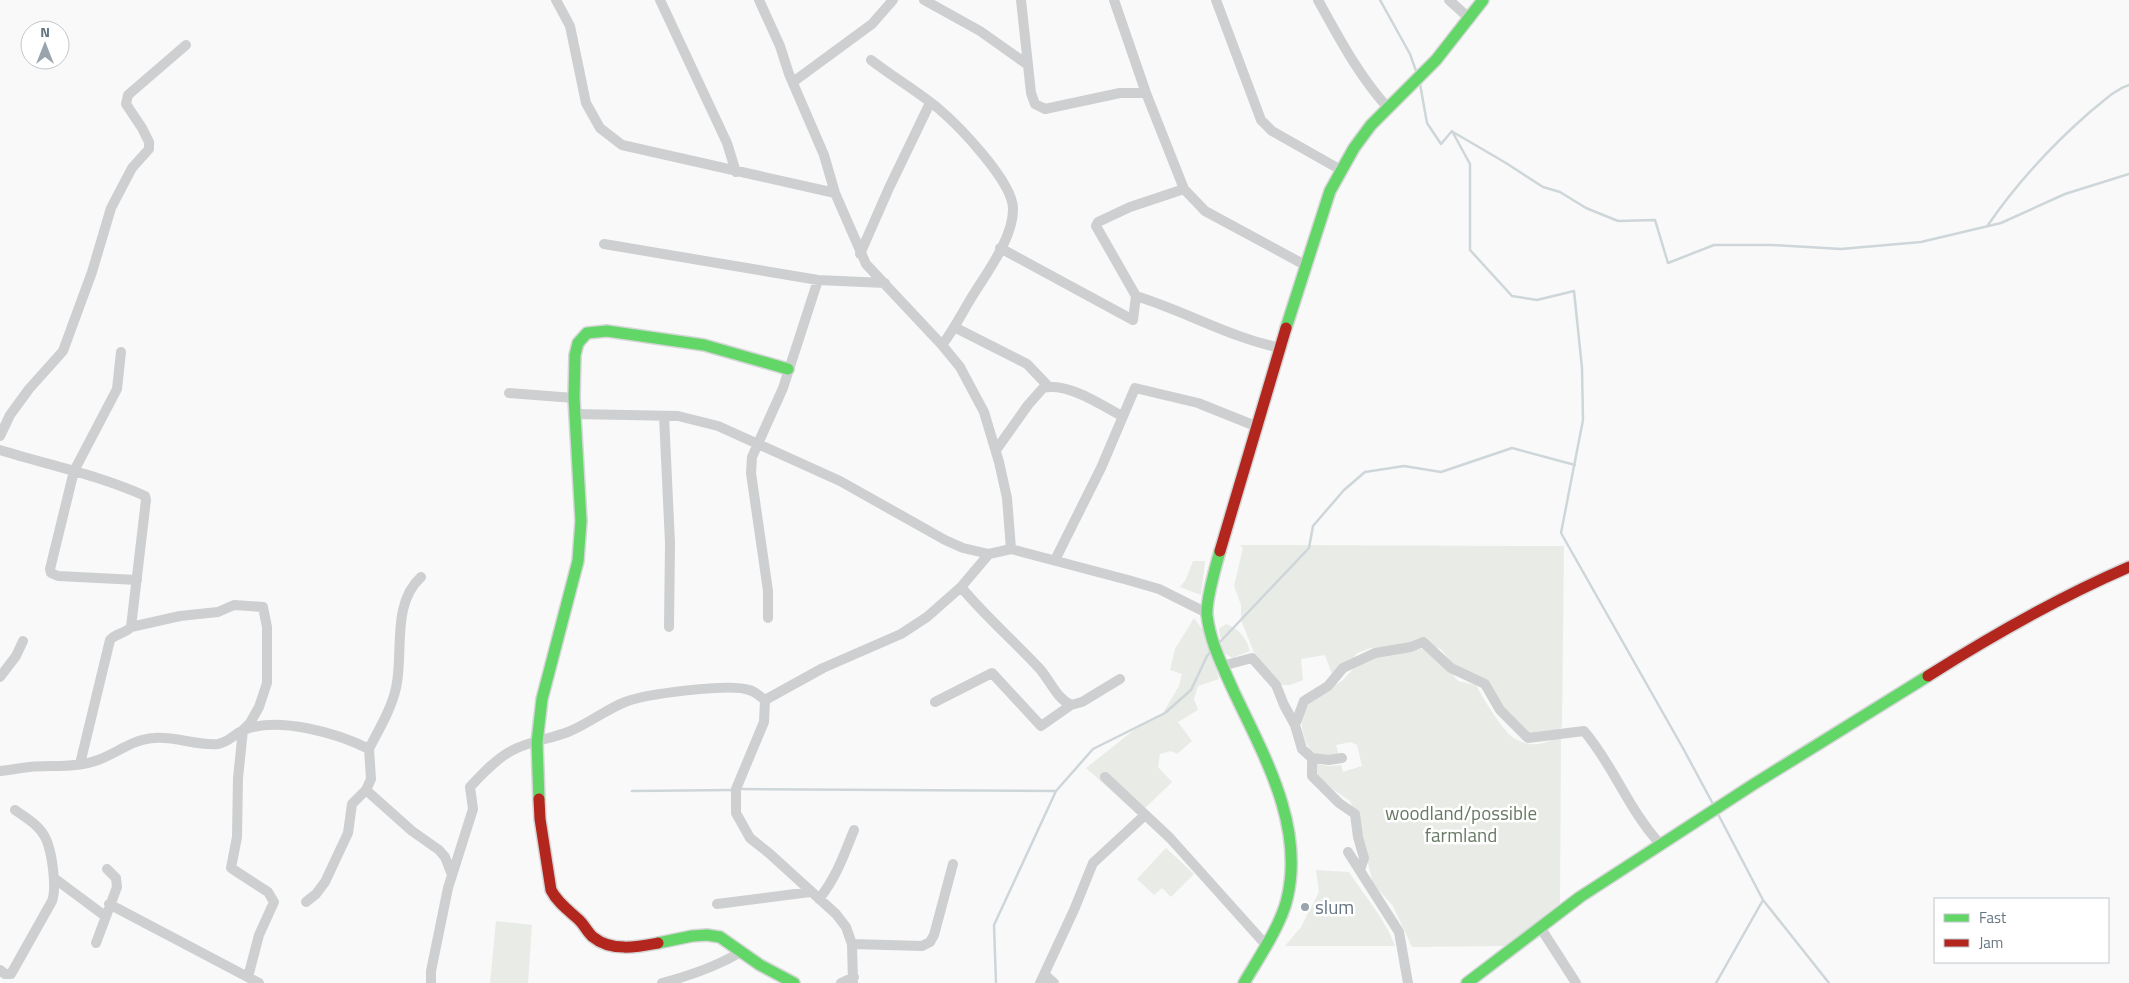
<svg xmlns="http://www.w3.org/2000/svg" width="2129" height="983" font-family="'Titillium Web',sans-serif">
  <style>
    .green { fill: #e8ebe6 }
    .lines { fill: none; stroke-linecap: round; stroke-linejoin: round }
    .stream { stroke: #ced6d9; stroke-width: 2.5 }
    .fast-casing { stroke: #d5d6d7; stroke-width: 14 }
    .jam-casing { stroke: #d5d6d7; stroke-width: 14 }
    .street { stroke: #cecfd0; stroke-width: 10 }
    .fast { stroke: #63d668; stroke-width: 11 }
    .jam { stroke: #b3261e; stroke-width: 11 }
    .poi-dot { fill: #99a4ac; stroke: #fff; stroke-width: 2 }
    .labels { text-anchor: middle; stroke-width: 5; stroke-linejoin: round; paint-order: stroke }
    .park-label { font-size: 19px; fill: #687a64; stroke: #fff }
    .poi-label { font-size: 19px; fill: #657683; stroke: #fff; text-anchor: start }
  </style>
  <rect width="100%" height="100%" fill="#f9f9f9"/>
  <path class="green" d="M1240,545L1564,546L1562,727L1548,736H1523L1476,677L1456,669L1441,649L1421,642L1398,647L1371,648L1357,653L1344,671L1333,677L1325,655L1301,659L1303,680L1290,685H1277L1255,655L1241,620V605L1234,586L1243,548Z
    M1193,561H1205L1201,595L1180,587L1186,579Z
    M1194,618L1205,633L1219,679L1198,686L1194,699L1198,710L1178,722L1192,741L1177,754L1171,751L1160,754L1158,767L1172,782L1138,815L1086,768L1139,726L1163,713L1179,686L1182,674L1170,670L1175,649Z
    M1226,624C1239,629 1246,637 1250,651L1232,658L1223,652L1219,629Z
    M1428,648L1439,657L1458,681L1476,685C1482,697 1504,733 1515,739C1532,748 1548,745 1561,733L1560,903L1506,946L1412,947L1393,906L1373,884L1356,814L1350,801L1318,779L1316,764L1329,766L1341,765L1343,772L1362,766L1357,745L1351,742L1336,745L1339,755L1315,757C1304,744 1299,724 1302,708L1343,680L1364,657Z
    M1166,848L1194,874L1171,897L1162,888L1154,895L1137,879Z
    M1316,870L1349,872C1365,897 1385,918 1395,946H1285L1301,927L1319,892Z
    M496,921L532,925L528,983H490Z"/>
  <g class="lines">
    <path class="stream" d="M1380,0L1410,54L1416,71
      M1420,84L1427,123L1441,144L1452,131L1470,164V250L1512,296L1537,300L1574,291L1582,368L1583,420L1561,533L1684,750L1713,804
      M1453,132L1506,163L1543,187L1560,192L1586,208L1618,221L1655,220L1668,263L1714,245H1772L1841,249L1921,242L2001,223L2065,194L2129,174
      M1988,225C2017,183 2052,145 2091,111C2104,101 2114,90 2129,85
      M1218,644L1309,548L1313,526L1344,490L1365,472L1404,466L1441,472L1512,448L1575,465
      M739,789L1056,791
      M632,791L733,790
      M1718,814L1763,900L1829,983
      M996,983L994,925L1056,791L1093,749L1165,713L1191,690L1207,656L1211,651
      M1716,983L1763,900"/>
    <defs>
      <path id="fast" d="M1286,328L1330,191L1354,148L1371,125L1436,60L1483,0
        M1220,551C1216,565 1206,602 1207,615C1210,642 1222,665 1233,690C1263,754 1305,825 1287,899C1281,925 1258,959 1244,983
        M539,799L537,742L542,699L578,561L581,521L574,398L575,355L578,343L587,333L607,331L704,345L788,369
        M658,943L692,936L707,935L720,937L760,965L794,983
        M1467,983L1580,897L1754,784L1928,676"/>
      <path id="jam" d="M1220,551L1286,328
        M1928,676C1993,635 2059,597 2129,567
        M539,799L540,819L551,890C557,902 568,910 578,919C584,924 587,932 593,937C611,952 637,947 658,943"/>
    </defs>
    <use href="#fast" class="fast-casing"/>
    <use href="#jam" class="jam-casing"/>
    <path class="street" d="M556,0L570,26L586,103L600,128L622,145L835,193
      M660,0L727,143L736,172
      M759,0L780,46L789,74L824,155L835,193L866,264L942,345L960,367L984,412L999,462L1007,498L1011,549
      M924,0L980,31L1028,65
      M1021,0L1031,93L1035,104L1045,109L1120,93H1146
      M1114,0L1146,93L1184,189L1205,211L1305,265
      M1216,0L1261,120L1272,131L1341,170
      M1318,0C1339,38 1359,76 1388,108
      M1449,0L1470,19
      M871,60C893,77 917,91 939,109C959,126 1012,181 1013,208C1014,238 985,275 970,300C961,315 953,331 942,345
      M793,82L872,24L893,0
      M604,244L818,280L885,283
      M1000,248L1133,320L1136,296L1096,226L1098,222L1130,207L1184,189
      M860,254L889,188L930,103
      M1136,296C1185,311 1231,338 1281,348
      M954,327L1027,364L1049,387
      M121,352L117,389L74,471L50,569L51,573L58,576L137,580
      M509,393L574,398
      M574,414L678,416L718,426L840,481L945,540L963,548L989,554L1011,549L1128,580L1159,589L1207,613
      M664,416L670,543L669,627
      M0,436L10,415L29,389L63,351L92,272L111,208L132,168L149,149V142L142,128L126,104L128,95L186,45
      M0,450C48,465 99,475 145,496L146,500L131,627C125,634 116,633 110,640L80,764
      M996,450L1028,405L1043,388C1068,382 1101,405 1122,416
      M1055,560L1101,468L1135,388L1198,403L1258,427
      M961,587C985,616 1013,640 1039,668C1050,680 1056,698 1071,705L1082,702L1120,679
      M768,618V591L751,473L752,457L783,388L818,280
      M131,627L180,616L218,612L234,605L263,607L267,627V683L259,707L250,723L243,730L238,778L237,837L231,868L268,892L274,902L259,935L248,977
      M1222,666L1252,658L1276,685L1284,705L1295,725L1302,749L1312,758V776L1339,803L1355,814L1358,837L1364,858L1360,870
      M0,677L16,656L23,641
      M765,700L764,722L736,789V813L750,838L770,854L836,914L846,927L852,944L853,983
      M935,702L992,673L1041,726L1071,705
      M1295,725L1304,701L1328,686L1343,668L1375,653L1411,647L1423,642L1451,668L1485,684L1500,710L1528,738L1584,731C1614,766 1629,811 1661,845
      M369,749C379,729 391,710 396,688C404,653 391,604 421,577
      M1312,758L1329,760L1342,758
      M0,771C10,770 20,768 30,767C52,765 77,768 98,760C117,753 133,739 154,738C176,736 196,746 218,744C229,742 234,734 244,730C278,716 337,733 369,749L371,779L366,790L412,831L439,850L445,857L452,875
      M1105,777L1170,838L1266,945
      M1348,852L1399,932L1408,983
      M54,878L105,916
      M819,899C836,878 844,855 854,830
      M306,902L316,894L325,882L348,833L352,804L366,790
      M109,904L259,983
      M717,904L810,892
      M1540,927L1576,983
      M96,943L117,887L116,878L107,869
      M852,944L922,946L930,942L934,935L953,864
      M0,970L5,974H11L52,901C57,888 52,852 46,839C40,826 27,818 15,810
      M1045,975L1054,983
      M431,983V971L448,888L473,809L470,787C482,774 498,757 513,750C530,741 550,739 568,732C588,724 605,710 625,702C645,694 730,683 749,690C755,691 760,697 765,700L823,668L901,634L927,617L961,587L989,554
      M662,983C689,976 717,966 741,952
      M841,983L854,977
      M1040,983L1074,910L1093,863L1145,815"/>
    <use href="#fast" class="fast"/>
    <use href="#jam" class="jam"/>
  </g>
  <circle class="poi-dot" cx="1305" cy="907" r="5"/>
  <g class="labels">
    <g class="park-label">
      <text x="1461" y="820">woodland/possible<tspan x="1461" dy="22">farmland</tspan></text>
    </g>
    <g class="poi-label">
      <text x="1315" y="914">slum</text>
    </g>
  </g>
  <rect x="1934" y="898" width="175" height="65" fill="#ffffff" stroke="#c1c8cd"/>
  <rect x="1944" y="914" width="25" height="8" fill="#63d668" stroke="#c1c8cd"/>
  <text x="1979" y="923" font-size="15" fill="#657683">Fast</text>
  <rect x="1944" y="939" width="25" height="8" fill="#b3261e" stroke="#c1c8cd"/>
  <text x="1979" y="948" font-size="15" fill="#657683">Jam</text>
  <g transform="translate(45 45)"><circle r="24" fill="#ffffff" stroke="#c1c8cd"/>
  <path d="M0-4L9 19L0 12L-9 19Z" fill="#99a4ac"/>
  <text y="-8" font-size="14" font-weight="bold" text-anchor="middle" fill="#657683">N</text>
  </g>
</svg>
